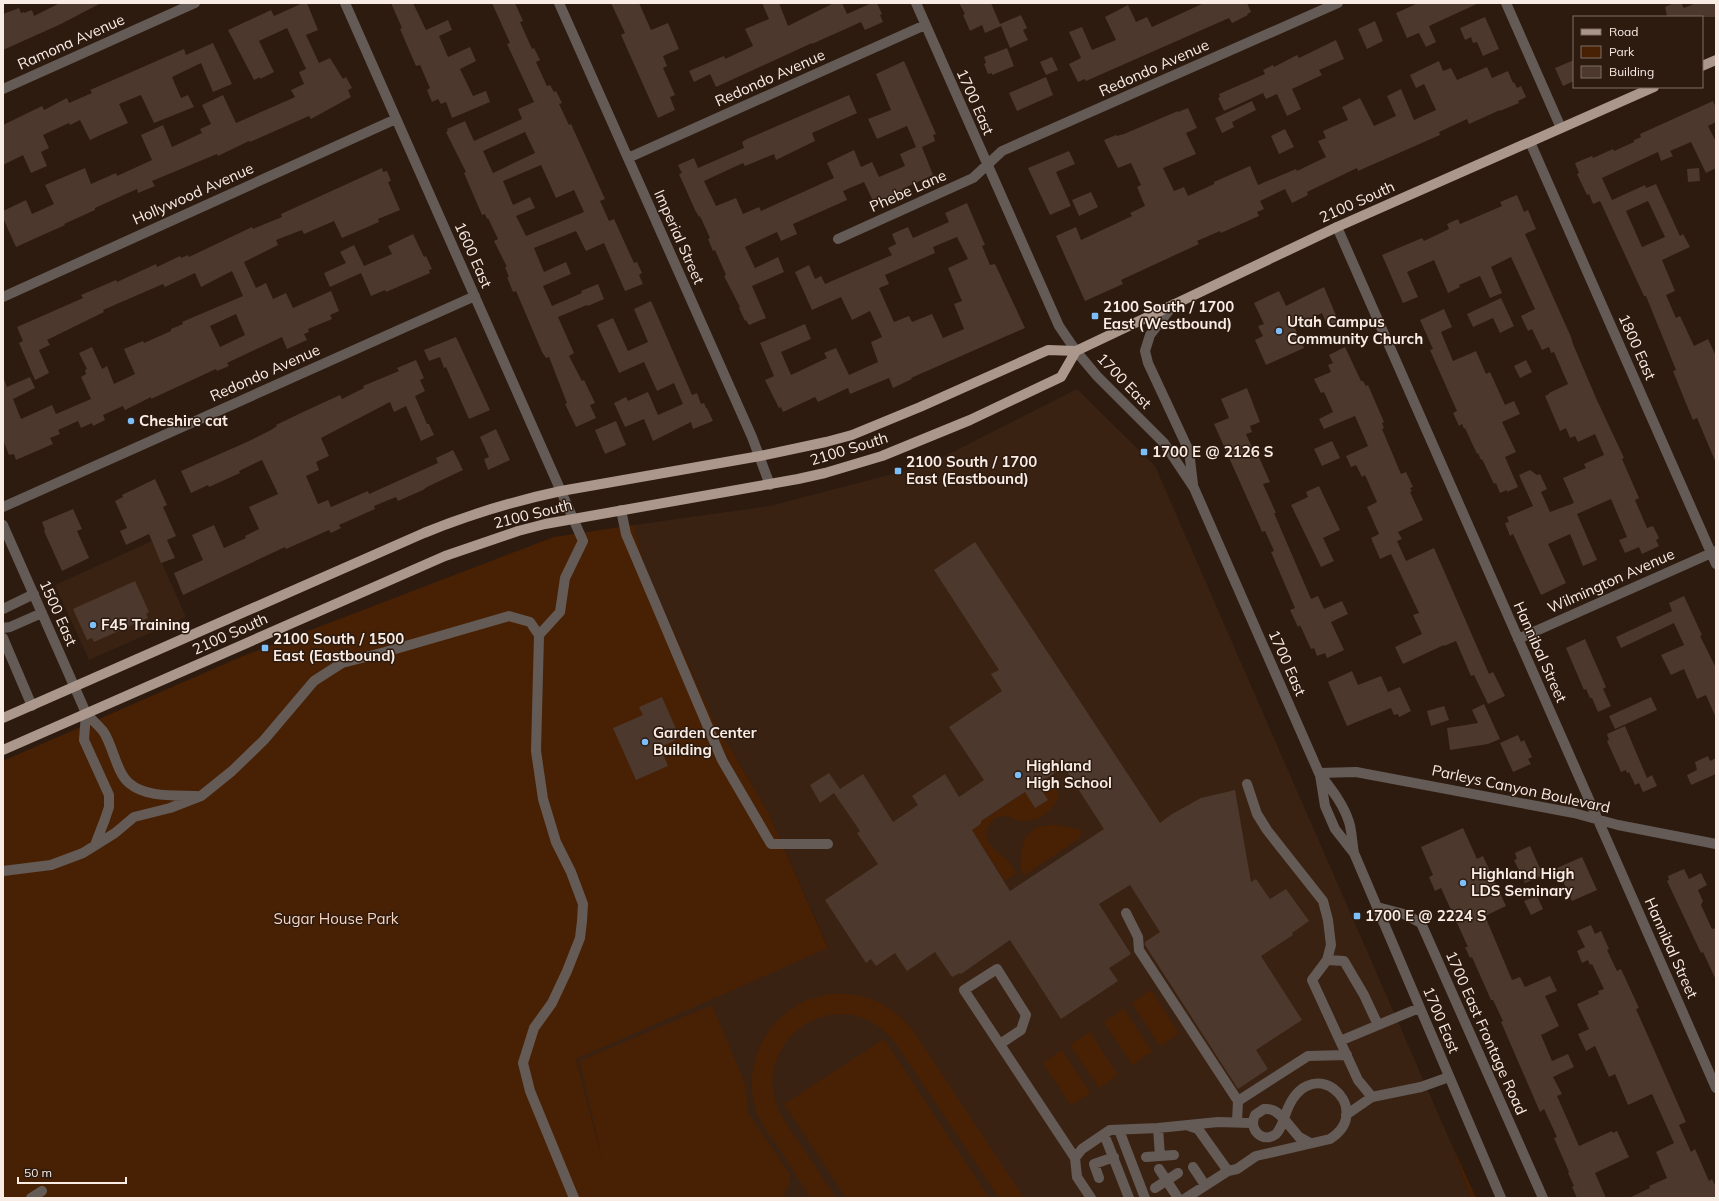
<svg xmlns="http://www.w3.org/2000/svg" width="1719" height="1201" font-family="Mulish,sans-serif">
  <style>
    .built { fill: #3a2213 }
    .green { fill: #482104 }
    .building { fill: #4c382c; fill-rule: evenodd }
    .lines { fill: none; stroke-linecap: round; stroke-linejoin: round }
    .minor { stroke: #655b56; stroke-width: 10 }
    .major { stroke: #ab978b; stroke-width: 10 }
    .poi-dot { fill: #7cbef9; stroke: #2d1b10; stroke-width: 1.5 }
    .labels { text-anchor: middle; stroke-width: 3; stroke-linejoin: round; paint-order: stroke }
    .street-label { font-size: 15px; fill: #f9ece4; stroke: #2d1b10 }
    .poi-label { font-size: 15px; font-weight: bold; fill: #f9ece4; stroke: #2d1b10; text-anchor: start }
    .park-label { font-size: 15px; fill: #f9d4bf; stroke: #2d1b10 }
  </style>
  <rect width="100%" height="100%" fill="#2d1b10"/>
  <path class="built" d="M1077,389L1155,466L1450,1141L1471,1198H613L576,1059L741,984L828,947L768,812L712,717L645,568L634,525L770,506L927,465Z
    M152,541L186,617L89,660L55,585Z"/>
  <path class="green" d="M634,525L645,568L712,717L768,812L828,948L576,1059L603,1162L580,1061L712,1005L745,1084L748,1113L790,1175L789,1184L784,1194L787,1198H3V761L243,656L554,537Z
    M1051,775L1059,796C1052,813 1036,824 1017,820C1012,819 1008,815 1003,816C989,817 982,832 989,843C993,850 1000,853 1005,858C1010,862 1013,868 1016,873L1005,881L972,830L981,823V821Z
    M1058,825L1081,830L1080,838L1023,876C1018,861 1020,836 1036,828C1042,825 1051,825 1058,825Z
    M1151,990L1179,1033L1160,1046L1132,1003Z
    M830,994C865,992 889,1003 912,1029L1024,1198H999L894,1041C886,1032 879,1025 868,1020C820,998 766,1040 773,1092C776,1112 790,1129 801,1145C813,1163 824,1180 836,1198H811C800,1181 789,1164 778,1147C770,1136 762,1125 757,1113C743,1075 759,1029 793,1008C804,1000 817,997 830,994Z
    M1124,1009L1152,1052L1132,1065L1104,1022Z
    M1090,1032L1118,1075L1099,1088L1070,1045Z
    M884,1039L989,1198H846L784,1104Z
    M1062,1050L1090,1093L1071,1105L1043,1063Z
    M1450,1141L1476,1198H1471Z"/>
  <path class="building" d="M60,3H101L61,24L3,50V14L19,8L21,13L24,12V13L32,10L34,16Z
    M303,3H307L318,30L306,35L319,63L330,58L343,79L346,77L352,88L348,90L351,97L311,119L309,116L250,142L249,141L218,156L217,154L152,181L155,186L138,193L137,189L95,208V210L64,224L65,225L16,247L3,218V211L26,200L32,214L54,204L45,185L85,168L91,184L116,173L117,176L152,160L141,135L163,125L172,147L202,133L200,129L211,124L202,105L223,95L236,123L293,98L295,97L291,90L304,84L299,72L306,69L287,28L259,41L274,72L260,79V77L254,80L228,30L271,10L274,16Z
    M391,3H413L426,30L448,20L452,30L439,36L448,57L470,47L476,61L460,69L473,96L486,91L490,102L452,118L446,102L441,104L438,99L432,102L427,90L430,88L420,65L416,66L400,29L402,28Z
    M492,3H515L523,21L520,22L532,49L534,48L540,60L536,62L547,86L550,85L554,92L556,91L562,103L559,104L569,125L571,124L605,199L600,201L609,221L614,219L634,263L637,262L642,273L639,275L643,284L625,291L604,243L586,251L576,231L534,248L544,272L566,262L571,274L543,286L552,306L582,293L581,291L598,284L604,299L588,306L587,305L558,317L574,353L569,356L582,381L584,380L595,403L590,405L596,418L576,427L565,404L567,403L549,357L546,358L542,352L516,291L513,292L507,277H509L505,267H507L494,241L498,239L488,218L487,219L485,214L482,215L464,173L466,172L446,132L448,131L447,129L465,121L474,141L522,119L518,109L534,102L507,44L510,43ZM525,132L535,153L493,173L483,151ZM541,165L556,198L574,190L584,212L526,236L516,216L535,208L530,197L513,205L503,181Z
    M611,3H639L651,30L668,23L679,49L663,56L667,66L663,68L675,95L670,97L675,110L658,118L621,35L625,33Z
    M762,3H779L788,26L834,3H842L847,14L872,3H877L882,14L880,15L883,22L865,30L861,22L812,44V43L716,87L710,74L694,82L689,71L724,56L725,59L753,46L745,29L769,19Z
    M959,3H991L1000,24L1021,15L1027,28L1023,30L1028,40L1010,48L1001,26L985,33L982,25L970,31L963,15L965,14Z
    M1204,3H1247L1251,12L1247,14L1248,15L1232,23L1229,18L1086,81L1085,79L1078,82L1069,64L1081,58L1069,32L1082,27L1092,50L1116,40L1105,17L1128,5L1136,22L1147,17L1152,27Z
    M1418,3H1479L1429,26L1436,42L1426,47L1419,33L1407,38L1396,13Z
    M1674,3H1681L1684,8L1696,3H1716V17H1664L1667,16L1665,7Z
    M1485,17L1499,49L1483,56L1477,42L1473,43L1471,37L1465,40L1460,28Z
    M1375,21L1383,41L1367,49L1358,29Z
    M1336,40L1344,59L1319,70L1322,75L1292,89L1301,109L1287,116L1277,94L1266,99L1263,93L1224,111L1218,98L1220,97L1219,94L1265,74L1263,70L1273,65L1274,67L1297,55L1299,58Z
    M213,43L232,84L213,92L201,63L172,77L181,98L188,95L194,107L154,123L141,95L119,104L128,123L105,133L90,140L80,120L70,125L69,123L43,135L49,148L41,152L47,166L31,173L23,155L3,165V125L42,106L44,110L67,98L69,103L92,93L90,90L120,77L184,49L186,55Z
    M1007,48L1014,66L992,75V73L988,74L984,64L986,63L984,57Z
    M1052,57L1058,70L1046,75L1040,62Z
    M1574,60V81L1563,86L1555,68Z
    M904,61L936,134L933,135L935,141L922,147L933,175L902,189L906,197L894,202L891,196L874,203L864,182L843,191L847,200L793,224L797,234L781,241L777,232L745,247L755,268L778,257L784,272L752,286L766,318L749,325L746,320L745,321L739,308L740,307L724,276L726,275L715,250L713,251L708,239L710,238L700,216L699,217L695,210L679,174L682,173L678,165L694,158L698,168L744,148L742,142L747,139L849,95L857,113L812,133L815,141L776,160L774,154L745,166L743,163L704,181L716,206L736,198L743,214L759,207L761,211L834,178L827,163L854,150L861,167L872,162L879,177L905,166L900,154L916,147L907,126L877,139L868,119L891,110L876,74Z
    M1439,61L1443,71L1451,68L1457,80L1487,67L1492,78L1508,71L1513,83L1514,82L1517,88L1521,86L1526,97L1518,101L1519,103L1507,108L1500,111V110L1469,124L1467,119L1439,132L1440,135L1358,171L1357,168L1307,192L1308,195L1292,203L1285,189L1260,201L1264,209L1257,212L1259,216L1221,233L1220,231L1197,241L1199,244L1121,280L1123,284L1085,301L1056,236L1076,227L1081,240L1132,216L1130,213L1145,206L1137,187L1141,185L1131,163L1118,168L1104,140L1116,135L1117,136L1124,134L1178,111V112L1188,108L1197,128L1186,133L1196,154L1163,168L1174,191L1184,187L1188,196L1214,184V182L1250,166L1258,185L1296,169L1297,171L1326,157L1318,141L1326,138L1323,131L1348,120L1342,107L1360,98L1374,126L1396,116L1387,96L1401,89L1414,120L1436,110L1424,84L1416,88L1410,75Z
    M1046,77L1053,95L1017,111L1009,93Z
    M1252,101L1256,110L1232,122L1234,127L1222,133L1215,118Z
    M1713,101L1716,108V122L1708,126L1716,142V168L1706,173L1691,142L1670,151L1673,156L1661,161L1658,152L1602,178L1612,200L1645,185L1646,188L1656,184L1680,236L1683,234L1690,247L1662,260L1675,291L1666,295L1676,318L1680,316L1694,346L1708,339L1716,356V463L1697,418L1693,420L1685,401L1673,371L1676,370L1646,296H1644L1600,201L1593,204L1589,194L1587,195L1577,174L1579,173L1575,163L1592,156L1593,158L1613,149L1614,151L1634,142V140L1641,137L1640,134ZM1648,201L1665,237L1642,247L1626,211Z
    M1285,129L1294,147L1279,154L1271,136Z
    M1069,151L1075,164L1056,172L1071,206L1050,215L1028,168Z
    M382,168L383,172L387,171L391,181L388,182L400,210L378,219L379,222L342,238L334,221L304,234L302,230L276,240L278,245L244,262L256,288L266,283L273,299L286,293L293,308L331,291L339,311L330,315L332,319L308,329L309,332L304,334L307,340L287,349L282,337L227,363L229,366L217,371L216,369L151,399V397L125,410L123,406L103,415L105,420L93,426L92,423L81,428L78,421L58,430L60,434L50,438L53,444L16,460L14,454L9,455L3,440V376L7,387L30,377L35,388L13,399L21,419L52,405L56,414L91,399L81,377L86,374L85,370L87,369L79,353L92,347L102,369L107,366L114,384L135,374L124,349L143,341L144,343L171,331V329L183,324L182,322L243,296L232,271L201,287L195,273L165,287L163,284L103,310L104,312L47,340L50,345L39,350L49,373L35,380L19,343L23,341L17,327L83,298L81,295L116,280L117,282L156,264L157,267L180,256L181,258L188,255L189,257L252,227L253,229L260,226L282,217L281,214ZM236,314L245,335L220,347L210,326Z
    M1699,168L1700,181L1688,182L1687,169Z
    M1091,192L1098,207L1079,216L1072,200Z
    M1517,195L1524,212L1528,210L1536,229L1525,234L1571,337L1573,344L1596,398L1624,458L1622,459L1639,498L1635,500L1647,528L1653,526L1659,538L1656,540L1659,546L1642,554L1639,547L1625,553L1619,540L1627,537L1611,499L1577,514L1597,560L1583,566L1570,534L1548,544L1566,583L1541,595L1513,534L1510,536L1505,523L1509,522L1507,517L1533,506L1519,475L1530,470L1537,475L1540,474L1547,489L1541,492L1550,512L1574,503L1563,478L1586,468L1584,464L1604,455L1595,434L1578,442L1575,436L1570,438L1566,428L1560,431L1545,396L1549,394V393L1568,384L1554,352L1551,353L1549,347L1542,350L1532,329L1528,331L1521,316L1535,309L1511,257L1491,267L1502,293L1490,298L1480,276L1459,285L1460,287L1448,293L1434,260L1407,272L1418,297L1403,303L1382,255L1422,238L1424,241L1449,229L1447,224L1458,219L1460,224L1502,206L1500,202Z
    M967,203L985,245L982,246L990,265L995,264L1025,328L911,378L912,379L893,388L889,378L850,394L848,388L818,402L815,397L783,412L781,407L779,408L765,380L774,376L760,343L805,324L811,339L781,352L791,375L827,358L824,353L836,348L849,375L878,362L871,342L882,337L870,311L852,320L841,297L812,310L795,272L809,265L815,279L821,276L825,284L892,255L888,248L896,244L892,234L908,227L913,238L949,222L945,213ZM957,237L968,259L948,268L962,301L954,304L964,329L943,338L932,314L912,322L909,316L894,322L879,288L889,284L885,275L935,253L933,247Z
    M413,234L424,257L426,256L432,269L429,270L430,273L386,292L385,290L371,296L361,273L330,287L324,273L346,263L340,252L354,245L364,266L392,254L388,246Z
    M1324,287L1340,325L1329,329L1322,313L1294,326L1304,348L1266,365L1255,340L1263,336L1258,326L1264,324L1254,303L1279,291L1286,306Z
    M1501,298L1514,326L1500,333L1493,318L1473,327L1467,314Z
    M651,301L692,395L697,393L701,404L704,403L706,408H707L713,421L693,429L691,422L653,441L644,419L625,427L614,403L626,397L628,401L648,392L658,415L683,404L674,383L657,391L644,362L619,373L597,325L613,318L628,351L648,342L634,309Z
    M1444,309L1452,327L1441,332L1453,361L1476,351L1486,374L1490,372L1505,405L1514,401L1520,414L1502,422L1516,452L1505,457L1518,487L1507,492V490L1500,493L1496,483L1494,484L1482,459L1481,460L1478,453L1477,454L1465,428L1464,429L1462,424L1459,426L1453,413L1457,411L1430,350L1433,349L1420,320Z
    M456,337L490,410L469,419L446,367L444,368L440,357L429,361L424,350Z
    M1345,347L1361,381H1363L1366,386L1368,385L1384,422L1382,423L1384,428L1382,429L1401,474L1406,472L1413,487L1410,488L1412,491L1410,492L1423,520L1398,532L1402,539L1397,541L1406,561L1434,548L1489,674L1493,672L1505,696L1488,704L1474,675L1471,676L1456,641L1444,646V645L1403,664L1395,647L1422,634L1413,615L1419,613L1391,554L1380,559L1371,538L1379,534L1367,507L1377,502L1365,475L1362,477L1356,465L1351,467L1346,456L1368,446L1355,416L1324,429L1319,419L1333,412L1324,392L1321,393L1314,379L1331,372L1328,365L1333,363L1329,355Z
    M416,360L424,378L420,380L425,391L415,396L427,424H429L434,435L421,441L406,406L394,412L390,402L321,438L329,456L316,462L319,470L306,476L318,504L328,500L331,507L368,491L369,494L438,463L436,458L453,450L463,470L427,487L423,490L398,501L396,497L374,506L375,509L339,525L341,528L331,533L329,530L286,549L285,547L183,595L174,573L203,560L192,535L214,525L224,548L246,538L245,536L259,529L249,507L278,494L262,460L239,471L240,473L209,487L208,485L191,493L181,471L247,442L271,430L277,426L276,425L303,412L340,395L342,399L364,388L363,386L399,371L397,368Z
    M1526,360L1532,372L1520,378L1514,366Z
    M1247,388L1260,422L1250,426L1252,432L1246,434L1256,456L1258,455L1270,482L1263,484L1276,513H1274L1311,599L1318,596L1324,609L1342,601L1348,614L1331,622L1344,650L1327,658L1325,653L1317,656L1314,648L1311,649L1300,625L1298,627L1290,610L1295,608L1271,552L1274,551L1265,531L1262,532L1260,527L1214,424L1229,418L1221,399Z
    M616,421L626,445L605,454L595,430Z
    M496,429L510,460L488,470L484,459L489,457L480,437Z
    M1332,441L1340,458L1322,466L1314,449Z
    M155,479L167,505L163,507L176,536L167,540L175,558L161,563L149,534L126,545L120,531L127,528L115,501L123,497L122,495Z
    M1319,486L1340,530L1323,538L1334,561L1321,567L1291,505L1308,497L1306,492Z
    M73,509L82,529L77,531L89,558L62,571L44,531L45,530L42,522Z
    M975,542L1160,823L1172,814L1201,798L1235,790L1251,882L1256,879L1270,899L1286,889L1309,921L1292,933L1293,935L1261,956L1302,1020L1256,1050L1268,1069L1238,1089L1145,945V942L1160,932L1130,885L1099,904L1131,954L1109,968L1118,981L1061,1019L1010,940L961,974L960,973L952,977L935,952L907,971L895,953L876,966L871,959L866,963L825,900L878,864L857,833L860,831L834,793L820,803L810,785L829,773L840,789L863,774L893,822L918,805L912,796L945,774L959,797L984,780L949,727L1002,691L991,674L999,670L934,570ZM1064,767L1104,829L1010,891L972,830L978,826L981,823V821L1025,792L1035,808L1048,800L1038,784Z
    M135,581L149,612L146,614L148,618L94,642L92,638L87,640L73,609Z
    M1684,596L1702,635L1700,636L1716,668V718L1706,695L1697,699L1684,669L1671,675L1661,655L1684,645L1674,623L1621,648L1616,637L1672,611L1669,603Z
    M1585,639L1606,687L1603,689L1611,706L1598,712L1592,698H1590L1586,689L1584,690L1566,648Z
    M1352,671L1358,685L1381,676L1388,692L1400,687L1411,711L1399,717L1398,714L1394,715L1391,708L1347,726L1328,682Z
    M662,697L680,738L660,747L668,766L636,780L613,728L643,715L639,707Z
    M1651,697L1657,710L1615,729L1609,716Z
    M1484,704L1500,739L1488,744L1450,750L1447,728L1478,723L1472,710Z
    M1444,706L1449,720L1431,726L1427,711Z
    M1625,726L1647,778L1652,775L1657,786L1643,792L1639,783L1635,785L1629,772L1627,773L1626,770L1621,772L1607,741L1609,740L1607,734Z
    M1518,735L1521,742L1524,740L1532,757L1528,759L1531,764L1513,772L1500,743Z
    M1708,756L1710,761L1716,758V774L1691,785L1687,775L1697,770L1695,762Z
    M1463,828L1477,859L1483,856L1506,906L1485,916L1512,980L1520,977L1525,987L1550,976L1557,991L1545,996L1559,1026L1541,1035L1552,1061L1568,1054L1574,1067L1553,1077L1562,1094L1557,1096L1579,1146L1612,1131L1613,1133L1617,1131L1629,1157L1595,1173L1606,1198H1577L1572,1187L1574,1186L1568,1173L1569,1172L1554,1138L1557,1137L1544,1109L1540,1112L1501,1022L1503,1021L1493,1000H1491L1472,957L1470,958L1465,947H1468L1441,888L1435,891L1429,877L1433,875L1421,847Z
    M1530,846L1543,875L1525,883L1514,860L1517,859L1515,853Z
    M1582,857L1597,890L1572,901L1557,868Z
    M1684,869L1689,879L1701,873L1707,885L1698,890L1703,901L1701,905L1712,929L1716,928V980L1703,952L1701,953L1667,881L1669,880L1668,876Z
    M1537,896L1543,909L1531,915L1524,901Z
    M1591,925L1595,934L1601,931L1609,949L1607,950L1617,971L1621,969L1639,1008L1636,1009L1686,1122L1679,1125L1691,1152L1695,1149L1709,1181L1712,1179L1716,1187V1198H1629L1650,1188L1649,1186L1667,1178L1656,1152L1674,1143L1652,1094L1628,1105L1615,1074L1609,1077L1595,1046L1586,1051L1578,1034L1589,1029L1577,1004L1599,994L1598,991L1604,989L1592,964L1590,965L1588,960L1582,963L1577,951L1585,947L1577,931Z"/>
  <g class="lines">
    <path class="minor" d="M345,3L583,541L565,578L560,612L539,635
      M559,3L752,437L770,485
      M916,3L1059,326L1076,351L1097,376L1164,443L1194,488L1319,773C1331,789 1343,803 1349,822C1352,831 1352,843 1354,853L1501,1198
      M1506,3L1561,128
      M3,89L195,3
      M1530,142L1716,564
      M628,158L925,25
      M1337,227L1716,1088
      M838,239L973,178L1002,151L1338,3
      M3,297L396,119
      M1174,304L1150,335L1145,351L1148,363L1189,451L1193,484
      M3,507L475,296
      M621,510L626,534L722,760L771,844H828
      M3,525L86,713C91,719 98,725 103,731C113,745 116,772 129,783C146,798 176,795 197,796
      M3,609L34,594
      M3,628L10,627L42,613
      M539,635L536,751L543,799L556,842L571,872L583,904L582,921L580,938L567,971L552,1003L534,1028L523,1063L530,1091L574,1198
      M3,638L32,706
      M1518,639L1716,551
      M86,713L84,740L109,795V807L105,819L95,845
      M1319,773L1356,772L1574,813L1618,825L1716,844
      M1320,775L1325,806L1335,829L1353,852
      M1247,784L1257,814L1267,830L1323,901L1328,920L1331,945L1327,960
      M3,871L51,865L83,853L115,833L134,817L170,808L201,796L232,771L264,740L314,681L342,663L385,652L509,616L530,622L539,635
      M1377,907L1404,914L1421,923L1543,1198
      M1126,913L1138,937L1139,950L1238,1101L1308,1056L1347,1055
      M1378,1025L1364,995L1344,961L1327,960L1312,980L1358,1080L1372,1097L1421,1087L1449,1077
      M1340,1041L1419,1008
      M1000,1044L1021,1030L1026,1015L997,969L964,990L1075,1158
      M1264,1109C1273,1108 1278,1113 1284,1119C1282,1124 1280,1130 1276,1134C1263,1144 1248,1130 1255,1115Z
      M1346,1115L1372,1097
      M1237,1122L1238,1101
      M1189,1126L1198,1129L1228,1171
      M1158,1128L1160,1156L1174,1155
      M1119,1130L1145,1198
      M1104,1134L1129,1198
      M1146,1157L1160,1156
      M1193,1167L1205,1185
      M1159,1169L1178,1198
      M1099,1178L1094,1164L1114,1157
      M1155,1188L1178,1173
      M31,1198L42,1191
      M1091,1198L1077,1177L1075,1158L1082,1149L1110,1130L1158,1128L1218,1122L1252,1123
      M1186,1198L1228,1171L1237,1169L1256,1156L1330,1139C1379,1108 1306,1043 1284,1119L1299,1137L1310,1143"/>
    <path class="major" d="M1702,66L1716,60
      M3,718L424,533C468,515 514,501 561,491L760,456L826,442L852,435L920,407L1048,350L1076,351L1337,227L1654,87
      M3,750L445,556L518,531L545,524L798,479L825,473L882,456L970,420L1061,377L1076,351"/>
  </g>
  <g class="poi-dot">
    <rect x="1091" y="312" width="8" height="8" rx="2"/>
    <circle cx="1279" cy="331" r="4"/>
    <circle cx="131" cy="421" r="4"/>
    <rect x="1140" y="448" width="8" height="8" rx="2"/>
    <rect x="894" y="467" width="8" height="8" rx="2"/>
    <circle cx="93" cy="625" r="4"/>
    <rect x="261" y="644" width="8" height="8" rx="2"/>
    <circle cx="645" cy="742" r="4"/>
    <circle cx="1018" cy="775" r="4"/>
    <circle cx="1463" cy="883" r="4"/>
    <rect x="1353" y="912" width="8" height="8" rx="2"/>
  </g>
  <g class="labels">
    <g class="street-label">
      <text transform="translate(71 42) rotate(-24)" y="5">Ramona Avenue</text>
      <text transform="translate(1154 68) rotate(-24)" y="5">Redondo Avenue</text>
      <text transform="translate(770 78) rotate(-24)" y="5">Redondo Avenue</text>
      <text transform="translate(975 102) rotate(66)" y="5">1700 East</text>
      <text transform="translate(908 191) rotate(-24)" y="5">Phebe Lane</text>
      <text transform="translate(193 194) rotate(-24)" y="5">Hollywood Avenue</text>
      <text transform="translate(1357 202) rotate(-24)" y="5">2100 South</text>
      <text transform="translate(679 237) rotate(66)" y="5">Imperial Street</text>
      <text transform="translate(473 255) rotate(66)" y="5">1600 East</text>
      <text transform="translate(1637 347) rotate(66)" y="5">1800 East</text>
      <text transform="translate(265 373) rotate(-24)" y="5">Redondo Avenue</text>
      <text transform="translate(1124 381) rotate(46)" y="5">1700 East</text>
      <text transform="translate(849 449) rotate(-17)" y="5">2100 South</text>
      <text transform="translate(533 514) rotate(-14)" y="5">2100 South</text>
      <text transform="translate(1611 581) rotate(-24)" y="5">Wilmington Avenue</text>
      <text transform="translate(58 613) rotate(66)" y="5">1500 East</text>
      <text transform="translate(230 634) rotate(-24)" y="5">2100 South</text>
      <text transform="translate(1540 652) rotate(66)" y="5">Hannibal Street</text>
      <text transform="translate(1287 663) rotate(66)" y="5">1700 East</text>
      <text transform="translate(1521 789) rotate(12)" y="5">Parleys Canyon Boulevard</text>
      <text transform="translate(1671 948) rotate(66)" y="5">Hannibal Street</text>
      <text transform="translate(1441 1020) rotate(67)" y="5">1700 East</text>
      <text transform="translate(1486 1033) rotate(66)" y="5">1700 East Frontage Road</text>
    </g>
    <g class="poi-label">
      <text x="1103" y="312">2100 South / 1700<tspan x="1103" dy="17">East (Westbound)</tspan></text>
      <text x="1287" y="327">Utah Campus<tspan x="1287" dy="17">Community Church</tspan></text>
      <text x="139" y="426">Cheshire cat</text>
      <text x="1152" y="457">1700 E @ 2126 S</text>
      <text x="906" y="467">2100 South / 1700<tspan x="906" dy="17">East (Eastbound)</tspan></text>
      <text x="101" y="630">F45 Training</text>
      <text x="273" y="644">2100 South / 1500<tspan x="273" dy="17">East (Eastbound)</tspan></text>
      <text x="653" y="738">Garden Center<tspan x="653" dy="17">Building</tspan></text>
      <text x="1026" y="771">Highland<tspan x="1026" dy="17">High School</tspan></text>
      <text x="1471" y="879">Highland High<tspan x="1471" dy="17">LDS Seminary</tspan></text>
      <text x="1365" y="921">1700 E @ 2224 S</text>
    </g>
    <g class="park-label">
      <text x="336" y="924">Sugar House Park</text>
    </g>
  </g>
  <rect width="1719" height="1201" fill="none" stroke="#f9ece4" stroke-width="8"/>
  <rect x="1573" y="16" width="130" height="72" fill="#2d1b10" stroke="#7f6f65"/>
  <rect x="1581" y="29" width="20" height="6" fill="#ab978b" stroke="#7f6f65"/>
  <text x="1609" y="36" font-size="12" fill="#f9ece4">Road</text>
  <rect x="1581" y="46" width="20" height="12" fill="#482104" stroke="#7f6f65"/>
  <text x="1609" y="56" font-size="12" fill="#f9ece4">Park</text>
  <rect x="1581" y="66" width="20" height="12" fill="#4c382c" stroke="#7f6f65"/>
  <text x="1609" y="76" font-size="12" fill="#f9ece4">Building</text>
  <path d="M18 1177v6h108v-6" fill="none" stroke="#f9ece4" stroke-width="2"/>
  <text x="24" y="1177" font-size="12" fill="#f9ece4" stroke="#2d1b10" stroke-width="3" paint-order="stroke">50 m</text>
</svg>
